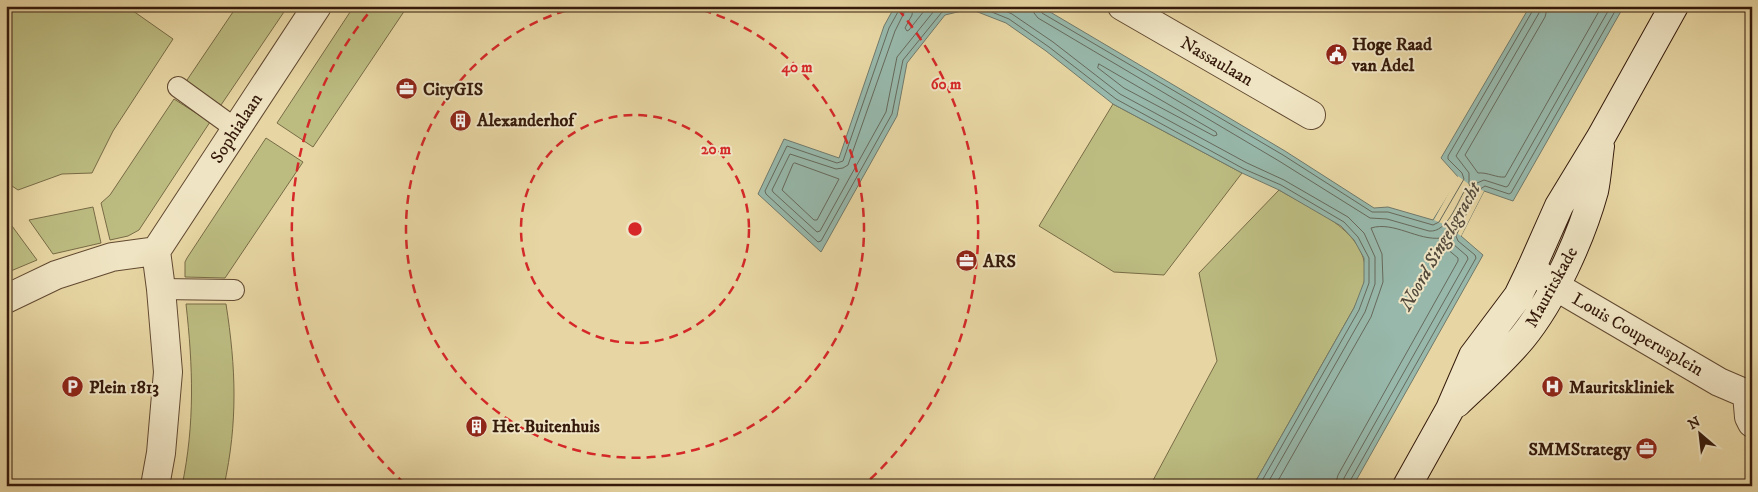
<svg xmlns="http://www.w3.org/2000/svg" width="1758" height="492" font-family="'IM FELL DW Pica',serif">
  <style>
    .green { fill: #bcbc81; stroke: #786b46 }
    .water { fill: #97b8ab; stroke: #70796b }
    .pier { fill: #e7d6a3 }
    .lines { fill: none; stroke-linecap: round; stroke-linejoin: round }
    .shore { stroke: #66695b; stroke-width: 1 }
    .lane-casing { stroke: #624931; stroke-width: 22 }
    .street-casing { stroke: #624931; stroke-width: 30 }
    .secondary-casing { stroke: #351a0b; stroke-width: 30 }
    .lane { stroke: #efe4c3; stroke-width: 20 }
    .street { stroke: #efe4c3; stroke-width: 28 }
    .secondary { stroke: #efe4c3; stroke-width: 28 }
    .ring { fill: none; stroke: #d62828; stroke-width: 2.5; stroke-dasharray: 9 6 }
    .labels { text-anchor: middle; stroke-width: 4; stroke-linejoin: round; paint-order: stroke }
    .poi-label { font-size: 18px; font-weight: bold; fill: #351a0b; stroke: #efe4c3; text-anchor: start }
    .street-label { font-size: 18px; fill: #351a0b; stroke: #efe4c3 }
    .water-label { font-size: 19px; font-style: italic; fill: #52493b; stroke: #efe4c3 }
    .centre { fill: #d62828; stroke: #efe4c3; stroke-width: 2.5 }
    .ring-label { font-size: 15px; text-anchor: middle; font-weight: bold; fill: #d62828; stroke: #efe4c3; stroke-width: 4; stroke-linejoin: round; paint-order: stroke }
  </style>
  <rect width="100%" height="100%" fill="#e7d6a3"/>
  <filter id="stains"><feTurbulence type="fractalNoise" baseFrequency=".004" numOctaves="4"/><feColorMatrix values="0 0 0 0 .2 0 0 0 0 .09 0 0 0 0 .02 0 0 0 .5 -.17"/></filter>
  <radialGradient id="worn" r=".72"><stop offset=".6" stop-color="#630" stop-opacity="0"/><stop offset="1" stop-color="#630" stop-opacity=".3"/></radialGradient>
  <path class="green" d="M6,6H126L173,39L113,131L92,173L62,174L18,190L6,182Z
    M237,6H288L221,105L185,83Z
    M354,6L407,7L313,147L277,123Z
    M174,99L210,122L139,230L128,236L110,240L101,203L110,195Z
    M1113,104L1242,173L1164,275L1114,272L1039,226Z
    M266,138L303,162L225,278L185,277V262L187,258Z
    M1279,190C1313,210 1375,233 1364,283C1362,291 1358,300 1354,308L1253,486H1150L1217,361L1199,273Z
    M93,207L101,243L53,254L29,220Z
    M12,226L37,260L6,273V229Z
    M186,304H226C236,368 238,422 224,486H182C195,423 193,367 186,304Z"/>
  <path class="water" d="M895,6H1040L1285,151L1374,208L1388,207L1433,220L1459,178L1441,158L1530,6H1624L1513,201L1484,191L1461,236L1483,255L1353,486H1253L1354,308L1364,282V258L1354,240L1341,226L1279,190L1242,173L1113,104L1046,51L1006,23L970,9L945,15L907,63L897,116L821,252L758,194L784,139L839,158L884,26Z"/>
  <path class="pier" d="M1458,176L1470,185L1484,191L1461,236L1443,224L1434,220Z"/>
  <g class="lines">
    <path class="shore" d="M899,6V10L889,28L843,161L837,163L787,146L765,191L766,194L818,242L821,241L892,114L903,60L942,12L960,6
      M905,6L904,13L895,31L848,165L843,168L836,169L790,154L772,190L773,192L817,232L820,231L886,112L897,57L938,6
      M913,6L912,15L905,28L907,31L909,30L928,6
      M977,6L1009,19L1049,47L1116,99L1244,169L1281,185L1344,222L1358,237L1369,258V283L1359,310L1259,486
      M994,6L1012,14L1053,42L1120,94L1247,163L1284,180L1348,217L1364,233L1375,257V284L1365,312L1266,486
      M1033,6L1034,13L1038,18L1279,161L1370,218L1387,219L1429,231C1447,233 1457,203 1465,190H1469L1450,235L1453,244L1467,256L1468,259L1344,478L1343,486
      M1039,6L1042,13L1283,155L1372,212H1388L1433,225L1439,222L1464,179L1462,173L1448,159V156L1533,10L1534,6
      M1540,6L1539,13L1456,156L1469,173V184L1470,186L1484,180L1506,187L1508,186L1611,6
      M1548,6L1545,17L1465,155L1478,173C1487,172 1497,178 1505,177L1602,6
      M1099,64L1216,132L1217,135L1214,136L1124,88L1098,68Z
      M795,163L839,179L817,220H814L782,190L793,164Z
      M1275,486L1371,317L1383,282L1382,254L1371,228C1394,221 1418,241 1441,238L1446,248L1458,258V261L1338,475L1335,486
      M1349,486L1350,481L1476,258L1475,255L1458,241L1456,236L1477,191L1485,186L1509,194L1511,193L1618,6"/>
    <defs>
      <path id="lane" d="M178,87L236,129
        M161,289L234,290"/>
      <path id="street" d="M1122,6L1311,115
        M156,251L317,6
        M1531,269L1555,286L1719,382L1747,394
        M6,299L56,275L112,257L156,251L161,289L168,372L161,453L155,486
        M1752,392L1747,394L1749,417L1752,423"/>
      <path id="secondary" d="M1457,403C1479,382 1502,362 1522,338C1553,300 1581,238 1594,191C1597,177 1598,160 1600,146
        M1407,486L1450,409L1473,356L1518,296L1531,269L1559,206L1601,137L1674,6"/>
    </defs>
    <use href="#lane" class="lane-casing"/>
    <use href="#street" class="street-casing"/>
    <use href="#secondary" class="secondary-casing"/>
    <use href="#lane" class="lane"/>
    <use href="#street" class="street"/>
    <use href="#secondary" class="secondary"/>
  </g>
  <g class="ring">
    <circle cx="635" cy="229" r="114"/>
    <path d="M688 6A229 229 0 1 1 582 6"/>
    <path d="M405 484A343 343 0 0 1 372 9M898 9A343 343 0 0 1 865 484"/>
  </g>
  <defs>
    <symbol id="civic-disc" viewBox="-11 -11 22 22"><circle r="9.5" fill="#8f2418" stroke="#efe4c3"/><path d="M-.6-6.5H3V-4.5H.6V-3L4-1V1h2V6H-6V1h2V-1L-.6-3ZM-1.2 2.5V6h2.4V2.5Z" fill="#fff"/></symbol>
    <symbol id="office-disc" viewBox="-11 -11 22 22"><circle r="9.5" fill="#8f2418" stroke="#efe4c3"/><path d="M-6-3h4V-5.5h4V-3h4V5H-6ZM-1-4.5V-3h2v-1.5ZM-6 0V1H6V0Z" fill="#fff"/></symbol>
    <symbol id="building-disc" viewBox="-11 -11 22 22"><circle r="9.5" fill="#8f2418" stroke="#efe4c3"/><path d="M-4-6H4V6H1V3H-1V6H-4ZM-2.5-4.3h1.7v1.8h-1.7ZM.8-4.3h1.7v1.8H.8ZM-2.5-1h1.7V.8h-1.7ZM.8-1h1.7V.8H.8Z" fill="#fff"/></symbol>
    <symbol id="parking-disc" viewBox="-11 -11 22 22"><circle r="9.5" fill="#8f2418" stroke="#efe4c3"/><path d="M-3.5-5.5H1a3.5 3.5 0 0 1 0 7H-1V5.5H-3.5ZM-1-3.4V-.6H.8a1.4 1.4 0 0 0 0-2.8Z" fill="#fff"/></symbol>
    <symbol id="hospital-disc" viewBox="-11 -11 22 22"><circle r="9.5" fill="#8f2418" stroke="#efe4c3"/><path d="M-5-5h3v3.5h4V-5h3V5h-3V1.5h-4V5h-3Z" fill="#fff"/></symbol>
  </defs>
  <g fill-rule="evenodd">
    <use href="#civic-disc" x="1324" y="42" width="25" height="25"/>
    <use href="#office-disc" x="394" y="76" width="25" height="25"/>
    <use href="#building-disc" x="448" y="108" width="25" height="25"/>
    <use href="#office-disc" x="954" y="248" width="25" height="25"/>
    <use href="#parking-disc" x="60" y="374" width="25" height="25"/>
    <use href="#hospital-disc" x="1540" y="374" width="25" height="25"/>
    <use href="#building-disc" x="464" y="414" width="25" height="25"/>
    <use href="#office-disc" x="1634" y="436" width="25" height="25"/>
  </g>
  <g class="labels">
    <g class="poi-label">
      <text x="1352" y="50">Hoge Raad<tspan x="1352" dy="21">van Adel</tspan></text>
      <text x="423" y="95">CityGIS</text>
      <text x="477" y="126">Alexanderhof</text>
      <text x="983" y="267">ARS</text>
      <text x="89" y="393">Plein 1813</text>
      <text x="1569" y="393">Mauritskliniek</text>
      <text x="492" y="432">Het Buitenhuis</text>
      <text x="1631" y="455" text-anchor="end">SMMStrategy</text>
    </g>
    <g class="street-label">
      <text transform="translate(1217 61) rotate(30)" y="6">Nassaulaan</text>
      <text transform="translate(236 128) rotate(-57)" y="6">Sophialaan</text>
      <text transform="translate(1551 287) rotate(-61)" y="6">Mauritskade</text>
      <text transform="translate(1638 334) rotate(30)" y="6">Louis Couperusplein</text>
    </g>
    <g class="water-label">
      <text transform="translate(1439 246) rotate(-60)" y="7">Noord Singelsgracht</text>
    </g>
  </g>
  <circle cx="635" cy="229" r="8" class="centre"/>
  <g class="ring-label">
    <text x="797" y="72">40 m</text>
    <text x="946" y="89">60 m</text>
    <text x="716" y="154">20 m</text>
  </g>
  <rect width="1758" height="492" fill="none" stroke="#e7d6a3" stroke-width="25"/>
  <rect x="8" y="8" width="1743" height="477" fill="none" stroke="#351a0b" stroke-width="2.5"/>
  <rect x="12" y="12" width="1733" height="467" fill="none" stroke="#351a0b"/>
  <g transform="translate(1700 434) rotate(332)" stroke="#efe4c3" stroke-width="4" paint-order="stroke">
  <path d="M0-4L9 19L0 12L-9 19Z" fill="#351a0b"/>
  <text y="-8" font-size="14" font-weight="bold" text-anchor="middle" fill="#351a0b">N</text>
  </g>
  <rect width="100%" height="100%" filter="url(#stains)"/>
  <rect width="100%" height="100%" fill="url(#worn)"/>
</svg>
